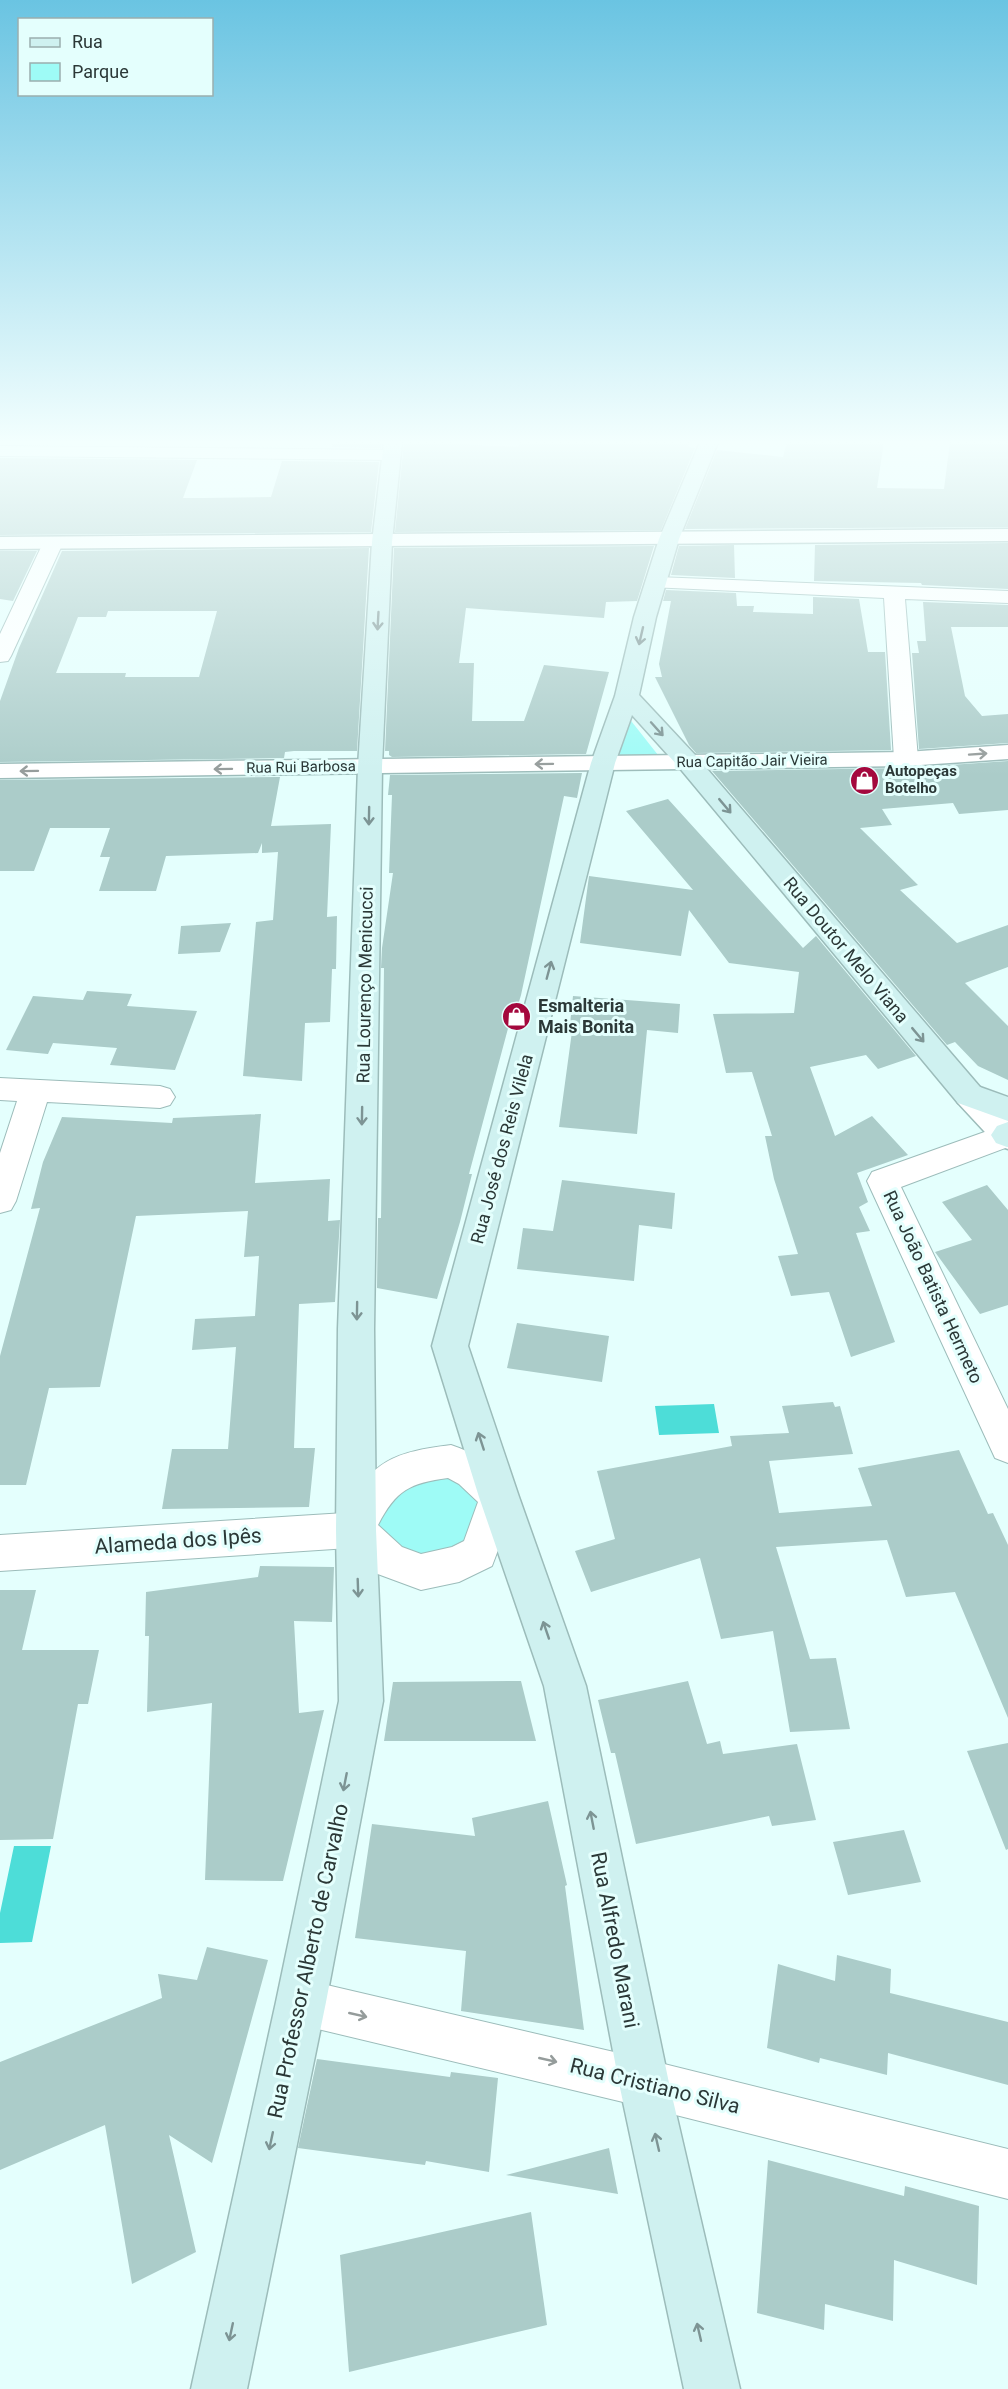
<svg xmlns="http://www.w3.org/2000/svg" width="1008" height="2389" font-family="Roboto,sans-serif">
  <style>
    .green { fill: #9efbf6 }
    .water { fill: #4dddd8 }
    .building { fill: #abccc9; fill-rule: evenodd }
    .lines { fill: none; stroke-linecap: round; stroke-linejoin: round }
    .minor-casing { stroke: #9cbcba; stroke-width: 2 }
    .tertiary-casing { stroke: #9cbcba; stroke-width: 3 }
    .secondary-casing { stroke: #9cbcba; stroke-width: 3 }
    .minor { fill: #fff; fill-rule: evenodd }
    .tertiary { fill: #fff; fill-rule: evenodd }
    .secondary { fill: #cff1f0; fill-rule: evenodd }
    .oneway { stroke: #7d9494 }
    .oneway2 { stroke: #959c9b }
    .labels { text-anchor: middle; stroke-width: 6; stroke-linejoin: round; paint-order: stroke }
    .far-street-label { font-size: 15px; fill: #2b3837; stroke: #e4fffd }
    .far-poi-label { font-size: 15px; font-weight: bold; fill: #2b3837; stroke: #e4fffd; text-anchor: start }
    .street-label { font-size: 18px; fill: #2b3837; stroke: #e4fffd }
    .poi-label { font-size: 18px; font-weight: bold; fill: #2b3837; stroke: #e4fffd; text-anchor: start }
    .near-street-label { font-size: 21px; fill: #2b3837; stroke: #e4fffd }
  </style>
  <rect width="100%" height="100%" fill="#e4fffd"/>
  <path class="green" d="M628,717L658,755L618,759Z
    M452,1468L479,1487L482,1512L468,1553L396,1559L372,1522L390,1495Z"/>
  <path class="water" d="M714,1404L719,1433L659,1435L655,1406Z
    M14,1846H51L32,1942L0,1943V1913Z"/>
  <path class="building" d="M333,442H382L381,448L332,447Z
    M404,442H456V444L518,447L520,442H689L688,447L695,448L661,530L395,532Z
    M787,442H884L877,488L944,489L950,442H1008V527L685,529L717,450L783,457Z
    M0,458L197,460L183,498H203L271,497L282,461L379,462L371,532L0,535Z
    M1008,543V589L922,585L921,583L814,581L815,545Z
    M734,545L735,578L671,575L679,546Z
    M654,546L637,601L606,602L604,618L466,608L459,663H474L472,721H524L544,665L609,672L586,754L392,757L389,755V751H385L394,548Z
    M369,548L357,751H294L285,752L284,758L0,762V701L19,648L62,551ZM108,611H217L199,677H125L126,673H56L78,617H106Z
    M0,551H37L13,601L0,599Z
    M666,590L736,593L737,606H754L753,612L813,614V597L859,599L868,652H885L891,750L696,753L689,745L655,677H662L659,664L671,601H663Z
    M923,602L1008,605V627H951L965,696L982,716L1008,714V743L919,749L912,653H919L917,641H926Z
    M1008,761V810L959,814L953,803L882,809L892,825L860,828L918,885L900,890L957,943L1008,925V967L965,983L1008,1026V1080L978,1066L955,1042L947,1045L712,771L906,768Z
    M582,773L577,798L564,796L521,995L513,1022L510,1021L469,1174H472L460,1222L437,1299L377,1288L378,1218H381L384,968H381L382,948L393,873H389L392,795H388L390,775Z
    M280,777L271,826L331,824L327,917L337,916L336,969H332L330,1022L305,1023L302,1081L243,1076L256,922L273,920L278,852L262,853V843L258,853L166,856L156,891H99L110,857H100L110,828H50L34,871H0V780Z
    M668,799L803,948L816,936L916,1056L878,1069L866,1055L810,1067L835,1136L872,1116L908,1155L857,1173L868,1202L859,1207L870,1231L856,1233L895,1342L851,1357L829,1292L791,1296L778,1256L798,1254L774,1179L765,1136H772L752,1072L726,1073L713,1014L794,1013L799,972L729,963L689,910L681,956L580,943L589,876L693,890L626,811Z
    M231,923L220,952L178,954L181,926Z
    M87,991L132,994L127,1006L197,1011L175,1070L110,1065L117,1048L53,1043L48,1054L6,1050L33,996L83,1000Z
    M573,996L680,1004L678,1033L647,1030L637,1134L559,1127L573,1024H570Z
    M261,1114L255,1183L330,1179L328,1221L340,1220L335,1302L299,1304L294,1448H315L309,1507L162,1509L172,1449H228L236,1347L192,1350L195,1319L255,1316L259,1256L244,1257L248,1211L136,1216L100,1387L49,1388L26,1485H0V1356L40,1208L31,1209L43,1162L62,1117L172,1123L173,1118Z
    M562,1180L675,1193L672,1229L639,1225L634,1281L517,1269L523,1228L553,1231Z
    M987,1185L1008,1210V1305L980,1314L935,1252L972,1240L942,1202Z
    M517,1323L609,1336L602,1382L507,1368Z
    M833,1402L835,1407L840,1406L853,1454L769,1461L779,1513L872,1506L858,1468L959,1450L988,1514L993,1513L1008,1545V1718L955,1592L906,1597L887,1540L776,1547L810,1659L836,1658L850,1729L790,1732L773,1631L721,1639L700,1558L591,1592L575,1551L615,1539L597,1471L732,1446L730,1436L789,1433L782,1406Z
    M260,1566L334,1567L332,1622L294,1621L299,1713L324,1710L283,1881L205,1880L212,1703L147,1712L149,1636H145L146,1592L258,1577Z
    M0,1590H36L22,1650H99L88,1704H78L53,1839L0,1840Z
    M521,1681L536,1741H384L393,1682Z
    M688,1681L707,1744L720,1741L723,1754L797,1744L816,1820L772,1826L769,1816L636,1844L615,1753H611L598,1700Z
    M1008,1743V1849L1006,1850L967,1751Z
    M548,1801L567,1885L565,1886L584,2030L461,2011L466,1951L355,1938L372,1824L475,1836L472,1818Z
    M904,1830L921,1882L848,1895L833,1842Z
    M207,1947L268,1960L212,2163L169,2135L196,2252L132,2284L105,2125L0,2170V2062L162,1998L158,1974L197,1980Z
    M837,1955L891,1969L890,1993L1008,2022V2085L888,2053L887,2075L820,2058L819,2063L767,2048L778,1964L835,1981Z
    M317,2059L450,2077L451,2072L498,2078L489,2172L426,2161L425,2165L298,2148Z
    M609,2148L618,2194L506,2175Z
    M768,2160L904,2196L905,2186L979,2206L977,2285L894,2260L893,2321L825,2304L824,2330L757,2313Z
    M531,2212L547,2325L349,2372L340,2255Z"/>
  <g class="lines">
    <defs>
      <path id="minor" d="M0,446L392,450L398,451L401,455L398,459L392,460L0,456Z
        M53,537L60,539L63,543L11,656L8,661L0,662V634L43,543L46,539Z
        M657,577L1008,591V603L905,599L918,759L914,764L906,766L898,764L894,759L884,598L650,587L647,583L650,579Z
        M0,1078L160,1086L170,1089L175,1097L170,1105L160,1108L47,1102L16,1201L11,1210L0,1213V1153L17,1101L0,1100Z
        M1007,1124L1008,1147L901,1187L1008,1409V1463L995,1458L867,1181L872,1172Z
        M451,1445C478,1454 506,1470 518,1497L492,1566L459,1582L421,1590L375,1573L349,1548L0,1571V1535L345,1513C371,1460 395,1452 451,1445ZM448,1478L459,1484L478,1502L464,1541L452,1547L421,1554L402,1547L378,1525C396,1490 410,1483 448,1478Z
        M301,1979L644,2059L1008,2149V2199L644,2107L301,2025L284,2019L278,2002L284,1985Z"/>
      <path id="tertiary" d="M1008,529V541L0,549V537Z
        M1008,745V759L906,766L0,778V764L906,752Z
        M969,1084L980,1087L1008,1117V1149L997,1145L958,1103L953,1095L958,1087Z"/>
      <path id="secondary" d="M384,442H402L392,542L382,767L374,1329L376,1530L383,1701L326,2002L247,2389H191L276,2002L339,1701L336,1530L338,1329L358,767L372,542Z
        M700,442H718L679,539L656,617L639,695L696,756L980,1087L1008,1097V1121L958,1103L678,766L632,715L615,763L468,1346L519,1497L586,1686L669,2083L740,2389H684L619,2083L544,1686L479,1497L432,1346L591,763L615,696L634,617L659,539Z
        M1008,1122V1147H1007L996,1143L991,1135L997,1126Z"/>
    </defs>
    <use href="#minor" class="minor-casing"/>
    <use href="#tertiary" class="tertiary-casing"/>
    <use href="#secondary" class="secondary-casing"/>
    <use href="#minor" class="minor"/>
    <use href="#tertiary" class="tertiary"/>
    <use href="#secondary" class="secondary"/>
  </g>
  <defs><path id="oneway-shaft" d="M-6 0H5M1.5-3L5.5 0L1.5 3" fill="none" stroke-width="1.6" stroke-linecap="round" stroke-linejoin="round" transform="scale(1.5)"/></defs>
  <g class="oneway">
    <use href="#oneway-shaft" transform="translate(378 621) rotate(93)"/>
    <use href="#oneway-shaft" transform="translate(641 636) rotate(103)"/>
    <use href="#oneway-shaft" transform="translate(657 729) rotate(48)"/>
    <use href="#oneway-shaft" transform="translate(725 806) rotate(50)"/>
    <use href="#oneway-shaft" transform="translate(369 816) rotate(91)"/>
    <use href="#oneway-shaft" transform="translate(549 970) rotate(-75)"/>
    <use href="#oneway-shaft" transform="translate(918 1035) rotate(50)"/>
    <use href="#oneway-shaft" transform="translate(362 1116) rotate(91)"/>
    <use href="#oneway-shaft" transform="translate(357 1311) rotate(91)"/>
    <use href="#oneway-shaft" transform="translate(481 1441) rotate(-108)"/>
    <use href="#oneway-shaft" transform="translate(358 1588) rotate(88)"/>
    <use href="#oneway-shaft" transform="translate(546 1630) rotate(-109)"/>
    <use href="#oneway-shaft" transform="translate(345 1782) rotate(101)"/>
    <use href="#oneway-shaft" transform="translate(592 1820) rotate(-101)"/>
    <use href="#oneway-shaft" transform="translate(271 2141) rotate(102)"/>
    <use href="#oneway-shaft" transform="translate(657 2142) rotate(-103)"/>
    <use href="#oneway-shaft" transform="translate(231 2332) rotate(102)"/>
    <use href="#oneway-shaft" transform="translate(699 2332) rotate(-103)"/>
  </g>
  <g class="oneway2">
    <use href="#oneway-shaft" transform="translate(978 754) rotate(-4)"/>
    <use href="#oneway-shaft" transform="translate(544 764) rotate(179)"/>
    <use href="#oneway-shaft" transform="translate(223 769) rotate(179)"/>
    <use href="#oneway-shaft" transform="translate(29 771) rotate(179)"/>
    <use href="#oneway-shaft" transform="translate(358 2015) rotate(13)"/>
    <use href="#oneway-shaft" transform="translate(548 2060) rotate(13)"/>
  </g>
  <linearGradient id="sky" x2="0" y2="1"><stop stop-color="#6ac4e2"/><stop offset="0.57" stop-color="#f3fffe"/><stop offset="1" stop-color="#f3fffe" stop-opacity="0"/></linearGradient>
  <rect width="1008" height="776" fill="url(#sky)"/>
  <defs>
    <symbol id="shop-disc" viewBox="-11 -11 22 22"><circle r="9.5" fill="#a4083d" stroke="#e4fffd"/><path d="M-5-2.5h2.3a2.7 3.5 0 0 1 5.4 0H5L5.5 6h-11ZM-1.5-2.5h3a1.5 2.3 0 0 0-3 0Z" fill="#fff"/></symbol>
  </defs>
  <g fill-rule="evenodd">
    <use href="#shop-disc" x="848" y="764" width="33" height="33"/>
    <use href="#shop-disc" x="500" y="1000" width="33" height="33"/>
  </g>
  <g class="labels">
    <g class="far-street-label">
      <text transform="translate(752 761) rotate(-1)" y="5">Rua Capitão Jair Vieira</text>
      <text transform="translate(301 767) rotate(-1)" y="5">Rua Rui Barbosa</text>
    </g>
    <g class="far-poi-label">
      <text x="885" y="776">Autopeças<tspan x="885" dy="17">Botelho</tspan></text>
    </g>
    <g class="street-label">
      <text transform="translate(846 950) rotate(50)" y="6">Rua Doutor Melo Viana</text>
      <text transform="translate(365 985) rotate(-89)" y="6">Rua Lourenço Menicucci</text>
      <text transform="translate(502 1149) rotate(-75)" y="6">Rua José dos Reis Vilela</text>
      <text transform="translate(933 1287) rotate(65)" y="6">Rua João Batista Hermeto</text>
    </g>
    <g class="poi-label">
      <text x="538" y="1012">Esmalteria<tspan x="538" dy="21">Mais Bonita</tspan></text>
    </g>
    <g class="near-street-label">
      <text transform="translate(178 1541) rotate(-4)" y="7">Alameda dos Ipês</text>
      <text transform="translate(615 1940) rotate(79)" y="7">Rua Alfredo Marani</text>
      <text transform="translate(308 1961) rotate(-78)" y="7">Rua Professor Alberto de Carvalho</text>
      <text transform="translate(655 2086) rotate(14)" y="7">Rua Cristiano Silva</text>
    </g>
  </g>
  <rect x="18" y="18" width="195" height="78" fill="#e4fffd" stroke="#9aafae" stroke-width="1.5"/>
  <rect x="30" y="38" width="30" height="9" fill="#cff1f0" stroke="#9aafae" stroke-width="1.5"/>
  <text x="72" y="48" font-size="18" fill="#2b3837">Rua</text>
  <rect x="30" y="63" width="30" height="18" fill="#9efbf6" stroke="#9aafae" stroke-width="1.5"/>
  <text x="72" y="78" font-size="18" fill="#2b3837">Parque</text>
</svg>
